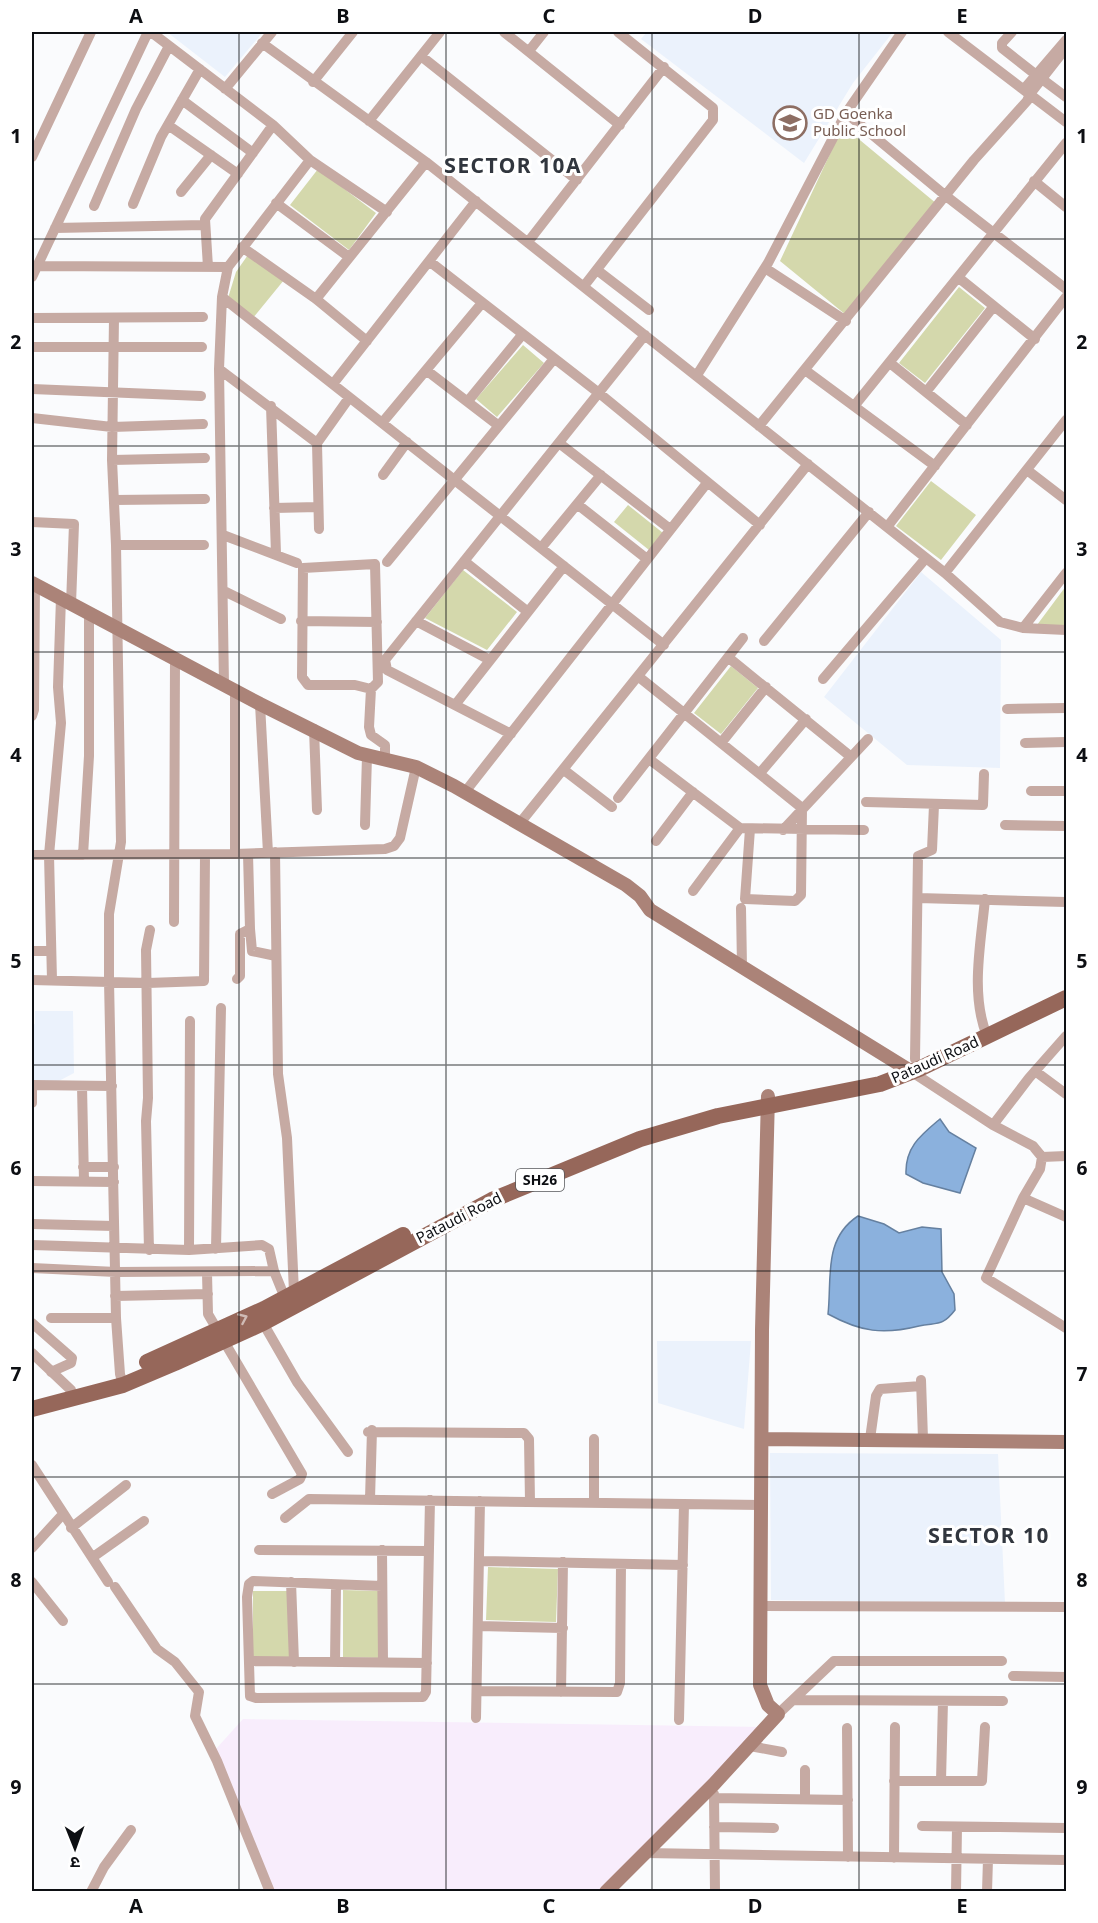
<svg xmlns="http://www.w3.org/2000/svg" width="1098" height="1923" font-family="Georgia,'Noto Sans Devanagari',serif">
  <style>
    .built { fill: #ebf2fc }
    .industrial { fill: #f8edfc }
    .green { fill: #d4d8ac }
    .water { fill: #8bb1dd; stroke: #6580a0; stroke-width: 1.5 }
    .lines { fill: none; stroke-linecap: round; stroke-linejoin: round }
    .street { stroke: #c6aaa3; stroke-width: 10 }
    .secondary { stroke: #ab8378; stroke-width: 14 }
    .primary { stroke: #96675a; stroke-width: 16 }
    .oneway { stroke: #d0bbb5 }
    .grid { fill: none; stroke: #0d0f13; stroke-width: 1.5; stroke-opacity: 0.55 }
    .labels { text-anchor: middle; stroke-width: 6; stroke-linejoin: round; paint-order: stroke }
    .shield { fill: #fff; stroke: #56575a; stroke-width: 1.5 }
    .shield-label { font-size: 14px; font-weight: bold; fill: #0d0f13 }
    .education-label { font-size: 15px; fill: #785e54; stroke: #fff; text-anchor: start }
    .street-label { font-size: 15px; fill: #0d0f13; stroke: #fff }
    .district-label { font-size: 21px; font-weight: bold; letter-spacing: 1.5px; fill: #31363e; stroke: #fff }
    .neatline { fill: none; stroke: #0d0f13; stroke-width: 2 }
    .grid-label { font-size: 20px; text-anchor: middle; font-weight: bold; fill: #0d0f13 }
  </style>
  <rect width="100%" height="100%" fill="#fafbfd"/>
  <path class="built" d="M167,32H263L225,77Z
    M647,32H893L853,83L804,163L641,39Z
    M921,572L1001,640L1000,768L907,765L824,697Z
    M35,1011H73L74,1073L57,1082H32V1025L35,1024Z
    M657,1341H751L744,1429L658,1403Z
    M770,1453L998,1454L1005,1603L771,1600Z"/>
  <path class="industrial" d="M243,1719L764,1727L599,1892L274,1891L215,1750Z"/>
  <path class="green" d="M843,126L937,204L846,315L780,261Z
    M318,169L376,213L349,250L290,205Z
    M250,252L284,280L253,318L228,298L236,272Z
    M959,287L985,308L925,383L899,363Z
    M523,345L544,363L497,417L476,399Z
    M931,481L976,515L941,560L896,526Z
    M628,505L663,533L649,550L614,522Z
    M463,570L517,612L487,650L425,618Z
    M1066,586V625H1037Z
    M731,666L758,688L721,734L694,713Z
    M488,1567L558,1569L556,1622L486,1620Z
    M343,1590L379,1591V1658L343,1657Z
    M253,1591H289V1658H253Z"/>
  <path class="water" d="M940,1119L949,1132L976,1148L960,1193L923,1183L906,1174C905,1147 921,1135 940,1119Z
    M858,1216L884,1224L899,1233L922,1227L941,1229L942,1272L954,1294L955,1310C942,1327 937,1322 919,1326C883,1335 861,1332 828,1314C832,1278 823,1239 858,1216Z"/>
  <g class="lines">
    <path class="street" d="M151,32L273,125L310,160L387,212
      M504,32L620,125
      M948,32L1066,122
      M1012,32L1002,43V48L1035,74
      M262,43L426,162L945,573L1000,622L1023,628L1066,573
      M529,51L544,32
      M421,56L577,180
      M1042,79L1066,97
      M313,82L353,32
      M225,89L272,32
      M1024,89L1066,40
      M182,100L253,153
      M846,113L946,196L1066,289
      M369,121L440,32
      M168,125L238,174
      M32,157L91,32
      M1034,181L1066,207
      M181,192L211,155
      M276,203L349,257
      M133,204L161,137L200,69
      M94,206L136,109L169,46
      M55,228L204,225
      M528,242L664,67
      M242,247L316,299L367,341
      M429,261L595,390
      M36,266L228,267
      M208,267L205,219L273,125
      M765,268L846,321
      M597,270L649,310
      M32,277L148,32
      M959,278L1035,339
      M584,286L713,120V108L618,32
      M222,297L664,645
      M316,299L426,162
      M32,318L203,317
      M114,318L112,460L116,545L121,842L109,914V981L116,1318L120,1374L123,1385
      M32,347H202
      M890,363L967,425
      M219,369L317,443
      M426,370L499,426
      M805,370L935,466
      M697,375L768,263L846,113L902,32
      M333,384L476,201
      M32,389L201,396
      M926,392L994,306
      M599,393L760,525
      M468,401L522,335
      M855,405L1066,143
      M271,406L276,554
      M32,418L112,427L203,424
      M382,423L482,303
      M759,426L974,160L1027,101L1030,94L1066,48
      M559,443L670,529
      M112,460L205,458
      M1027,470L1066,500
      M383,475L407,442
      M114,500L205,499
      M577,504L647,559
      M274,508L318,507
      M32,522L74,524L71,604
      M887,527L1066,297
      M319,529L317,443L349,398
      M223,535L297,563
      M116,545H204
      M541,548L601,475
      M464,561L528,612
      M387,562L553,360
      M945,573L1066,420
      M224,591L281,619
      M301,621L377,622
      M416,621L490,660
      M1023,628L1066,630
      M764,641L869,512
      M729,658L850,756
      M639,677L802,808L801,895L795,901L745,899L750,829
      M823,679L926,558
      M224,685L219,369L222,297L228,267L310,160
      M371,689L378,682L375,564L303,568L302,677L308,685H355L371,689L369,727L371,735L385,745V759
      M235,691V854
      M260,704L268,853
      M455,705L564,566
      M1007,709L1066,708
      M32,716L34,710L35,585
      M314,729L317,810
      M511,734L387,670L385,660L645,335
      M721,743L766,687
      M1025,743L1066,742
      M649,759L740,828L864,830
      M564,770L612,807
      M760,773L806,719
      M1031,791H1066
      M465,792L707,483
      M618,798L743,638
      M866,802L983,805L984,774
      M520,823L808,464
      M365,825L367,756
      M1005,825L1066,826
      M783,830L868,739
      M656,841L693,792
      M275,852L278,1074L287,1138L294,1292
      M32,855L235,854L385,849L394,846L400,838L416,767
      M83,855L89,756V614
      M693,891L740,828
      M918,898L1066,902
      M985,899C981,943 970,994 987,1036
      M741,908L742,967
      M174,922L175,659
      M250,929L252,951L276,956
      M32,951H51
      M237,979L240,976V934L250,929L248,854
      M32,980L148,983L204,981L205,855
      M52,980L49,855L61,723L58,687L61,598
      M915,1059L918,856L932,850L934,805
      M1035,1071L1066,1094
      M912,1072L993,1125L1033,1146L1042,1157L1040,1169L1023,1198L986,1278L1066,1328
      M32,1085L112,1086
      M82,1086L84,1181
      M32,1103V1085
      M993,1125L1029,1078L1066,1036
      M1042,1157L1066,1156
      M83,1167H114
      M32,1181L114,1182
      M1023,1198L1066,1217
      M32,1224L114,1226
      M32,1245L189,1250L262,1245L269,1249L274,1271
      M216,1249L221,1008
      M149,1250L146,1121L148,1098L146,950L150,930
      M189,1250L190,1021
      M32,1268L116,1272L274,1271L285,1298
      M207,1273L208,1314L302,1474L300,1479L272,1494
      M115,1296L208,1294
      M51,1318H116
      M32,1323L72,1358L71,1363L51,1372
      M263,1323L297,1382L348,1452
      M32,1353L71,1390
      M921,1380L923,1439
      M368,1432L524,1433L529,1439L530,1502
      M870,1439L876,1396L880,1389L921,1386
      M32,1465L108,1582
      M370,1499L372,1430
      M594,1502V1439
      M285,1518L309,1499L761,1505
      M71,1528L126,1485
      M32,1548L63,1514
      M259,1550L429,1551
      M382,1550L383,1662
      M93,1557L144,1521
      M480,1561L683,1565
      M32,1582L63,1621
      M291,1582L294,1662
      M382,1586L253,1581L249,1584L247,1597L250,1696L256,1698L423,1697L426,1692L430,1500
      M115,1587L157,1649L175,1662L199,1692L195,1716L217,1761L270,1892
      M761,1606L1066,1607
      M479,1626L563,1628
      M249,1661L427,1663
      M335,1662L336,1586
      M1013,1676L1066,1677
      M477,1691L617,1692L620,1683L621,1564
      M561,1692L563,1562
      M794,1700L1003,1701
      M778,1714L834,1661H1002
      M476,1718L480,1501
      M679,1720L684,1504
      M847,1728L848,1857
      M750,1746L782,1752
      M894,1781H982L985,1727
      M941,1781L943,1701
      M714,1794L715,1892
      M714,1798L848,1800
      M805,1799V1770
      M922,1826L1066,1828
      M714,1827L774,1828
      M645,1853L1066,1860
      M894,1858L895,1727
      M91,1892L104,1867L131,1830
      M956,1892L957,1827
      M987,1892L988,1859"/>
    <path class="secondary" d="M32,583L260,704L358,753L416,767L454,786L626,885L640,896L650,910L912,1072
      M762,1439L1066,1442
      M606,1892L714,1784L778,1714L768,1705L760,1685L762,1330L768,1096"/>
    <path class="primary" d="M147,1362L264,1309L403,1235
      M32,1409L123,1385L175,1363L263,1323L492,1200L640,1139L718,1116L880,1084L919,1069L1066,998"/>
  </g>
  <defs><path id="oneway-chevron" d="M-2-3.5L2.5 0L-2 3.5" fill="none" stroke-width="1.6" stroke-linecap="round" stroke-linejoin="round" transform="scale(1.5)"/></defs>
  <use class="oneway" href="#oneway-chevron" transform="translate(243 1318) rotate(-24)"/>
  <path class="grid" d="M239,32V1892M446,32V1892M652,32V1892M859,32V1892M32,239H1066M32,446H1066M32,652H1066M32,858H1066M32,1065H1066M32,1271H1066M32,1477H1066M32,1684H1066"/>
  <defs>
    <symbol id="school-ring" viewBox="-11 -11 22 22"><circle r="9.5" fill="#fff" stroke="#8d6e63" stroke-width="1.5"/><path d="M0-5L7-2L0 1L-7-2ZM-4 1L0 2.5L4 1V4Q0 6-4 4Z" fill="#8d6e63"/></symbol>
  </defs>
  <g fill-rule="evenodd">
    <use href="#school-ring" x="771" y="104" width="38" height="38"/>
  </g>
  <g class="labels">
    <rect class="shield" x="516" y="1169" width="48" height="22" rx="4.5"/>
    <g class="shield-label">
      <text x="540" y="1185">SH26</text>
    </g>
    <g class="education-label">
      <text x="813" y="119">GD Goenka<tspan x="813" dy="17">Public School</tspan></text>
    </g>
    <g class="street-label">
      <text transform="translate(935 1060) rotate(-24)" y="5">Pataudi Road</text>
      <text transform="translate(459 1218) rotate(-27)" y="5">Pataudi Road</text>
    </g>
    <g class="district-label">
      <text x="513" y="173">SECTOR 10A</text>
      <text x="989" y="1543">SECTOR 10</text>
    </g>
  </g>
  <rect width="1098" height="1923" fill="none" stroke="#ffffff" stroke-width="66"/>
  <g transform="translate(75 1848) rotate(179)" stroke="#ffffff" stroke-width="4.5" paint-order="stroke">
  <path d="M0-4.5L10 22L0 15L-10 22Z" fill="#0d0f13"/>
  <text y="-9" font-size="16" font-weight="bold" text-anchor="middle" fill="#0d0f13">उ</text>
  </g>
  <rect x="33" y="33" width="1032" height="1857" class="neatline"/>
  <g class="grid-label">
    <text x="136" y="23">A</text>
    <text x="343" y="23">B</text>
    <text x="549" y="23">C</text>
    <text x="755" y="23">D</text>
    <text x="962" y="23">E</text>
    <text x="16" y="143">1</text>
    <text x="1082" y="143">1</text>
    <text x="16" y="349">2</text>
    <text x="1082" y="349">2</text>
    <text x="16" y="556">3</text>
    <text x="1082" y="556">3</text>
    <text x="16" y="762">4</text>
    <text x="1082" y="762">4</text>
    <text x="16" y="968">5</text>
    <text x="1082" y="968">5</text>
    <text x="16" y="1175">6</text>
    <text x="1082" y="1175">6</text>
    <text x="16" y="1381">7</text>
    <text x="1082" y="1381">7</text>
    <text x="16" y="1587">8</text>
    <text x="1082" y="1587">8</text>
    <text x="16" y="1794">9</text>
    <text x="1082" y="1794">9</text>
    <text x="136" y="1913">A</text>
    <text x="343" y="1913">B</text>
    <text x="549" y="1913">C</text>
    <text x="755" y="1913">D</text>
    <text x="962" y="1913">E</text>
  </g>
</svg>
